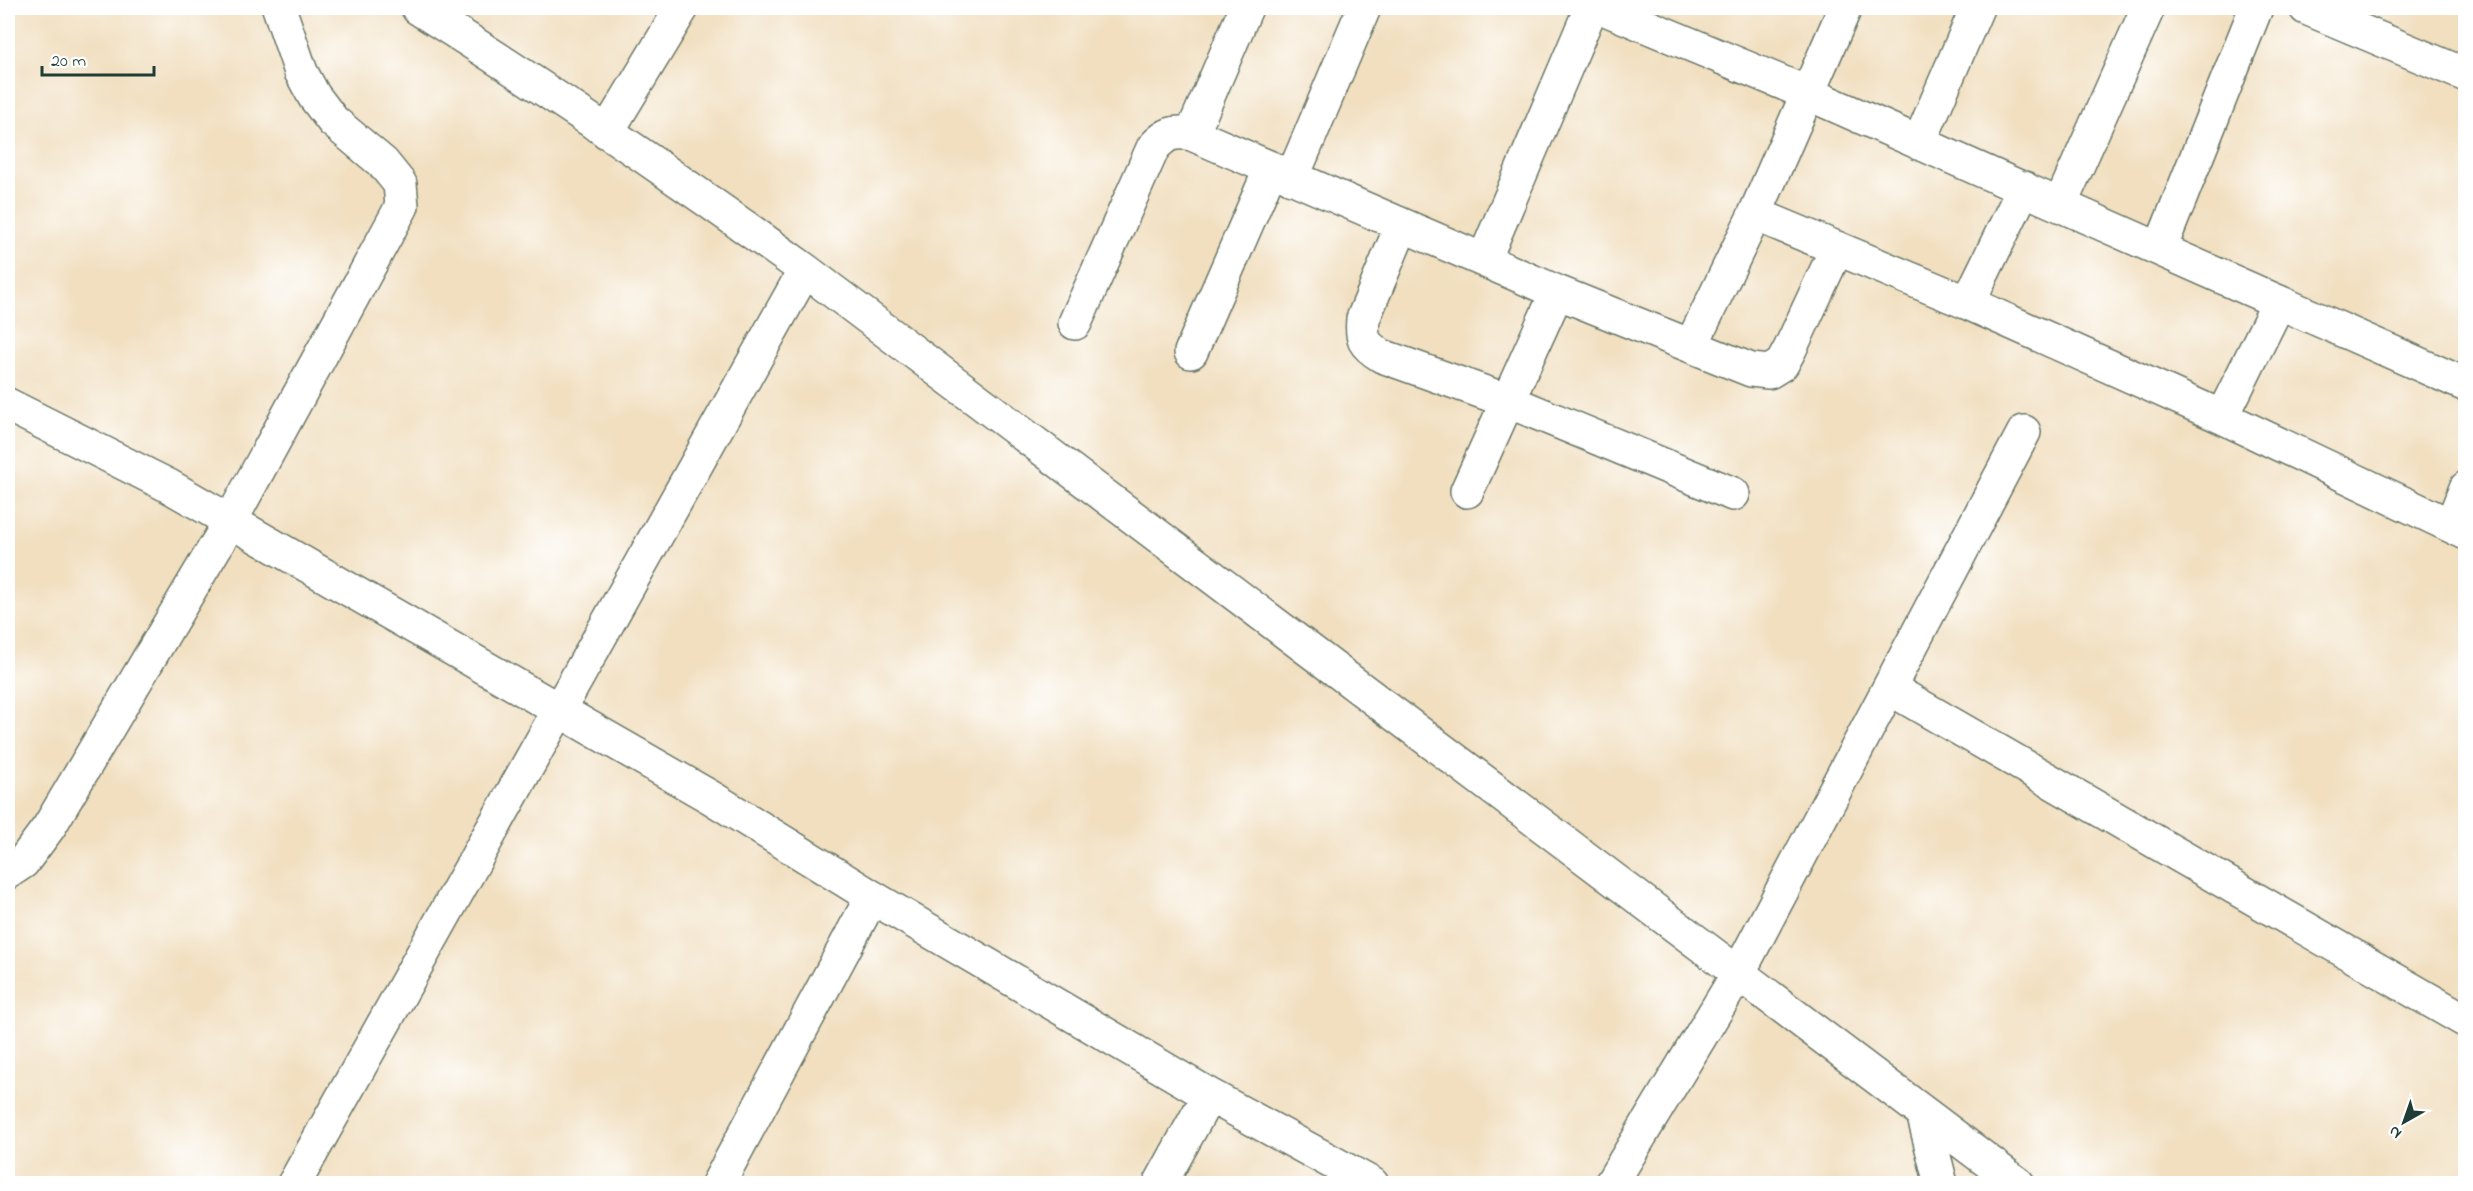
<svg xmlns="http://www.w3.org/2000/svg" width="2473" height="1191" font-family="'Indie Flower',sans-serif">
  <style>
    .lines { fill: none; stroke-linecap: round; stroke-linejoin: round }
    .street-casing { stroke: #687665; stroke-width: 36 }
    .street { stroke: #fff; stroke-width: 33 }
  </style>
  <rect width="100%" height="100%" fill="#fff"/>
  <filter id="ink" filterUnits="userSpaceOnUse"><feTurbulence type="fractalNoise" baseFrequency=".0167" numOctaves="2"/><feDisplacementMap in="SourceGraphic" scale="12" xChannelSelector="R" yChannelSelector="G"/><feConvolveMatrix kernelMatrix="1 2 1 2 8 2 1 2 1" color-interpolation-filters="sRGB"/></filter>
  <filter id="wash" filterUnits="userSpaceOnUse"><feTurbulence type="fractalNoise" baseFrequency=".008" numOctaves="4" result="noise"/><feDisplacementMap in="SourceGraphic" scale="24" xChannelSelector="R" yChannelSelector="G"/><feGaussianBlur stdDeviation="1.35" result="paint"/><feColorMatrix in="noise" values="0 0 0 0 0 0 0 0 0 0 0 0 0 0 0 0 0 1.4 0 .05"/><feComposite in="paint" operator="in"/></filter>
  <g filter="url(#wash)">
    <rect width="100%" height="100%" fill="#f1dfc0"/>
  </g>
  <g filter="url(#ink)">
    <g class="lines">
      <defs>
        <path id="street" d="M418,8C550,91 679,179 805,270L2018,1184
          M1603,8L1807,93L2466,385
          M2306,8L2466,75
          M607,132L682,8
          M1192,134L1246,8
          M1919,143L1977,8
          M1292,178L1364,8
          M2060,205L2148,8
          M1755,214L1845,8
          M1402,225L1363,319C1361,340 1364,345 1382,356L1508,401L1733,494
          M2160,249L2256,8
          M1484,260L1591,8
          M1968,303L2024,188
          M1075,323L1153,148C1166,133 1174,131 1192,134L1557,292L1691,346L1755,214L1968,303L2222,417L2466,533
          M1691,346L1751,370L1769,372L1782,364L1790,349L1837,248
          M1191,352L1271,168
          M8,405L169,486L712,798L872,897L1209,1095L1372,1184
          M2222,417L2279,302
          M1467,491L1557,292
          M2451,526L2466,488
          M1889,688L2466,1021
          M8,872L23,862L49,827L230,522L402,206L400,184L383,163L333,121L314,96L301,72L279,8
          M1923,1113L1941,1184
          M294,1184L805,270
          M718,1184L872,897
          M1160,1184L1209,1095
          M1611,1184L1738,974L2024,432"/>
      </defs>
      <use href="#street" class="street-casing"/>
      <use href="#street" class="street"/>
    </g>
  </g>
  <rect width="2473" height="1191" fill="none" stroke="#fff" stroke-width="30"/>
  <g transform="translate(2404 1122) rotate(220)" stroke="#ffffff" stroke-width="4.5" paint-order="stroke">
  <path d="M0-4.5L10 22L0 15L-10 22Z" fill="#1f3d34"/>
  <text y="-9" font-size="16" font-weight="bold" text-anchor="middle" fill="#1f3d34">N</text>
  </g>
  <path d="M42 66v9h112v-9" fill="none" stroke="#1f3d34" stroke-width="3"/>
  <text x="51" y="66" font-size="18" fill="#1f3d34" stroke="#ffffff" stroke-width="4.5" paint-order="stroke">20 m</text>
</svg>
